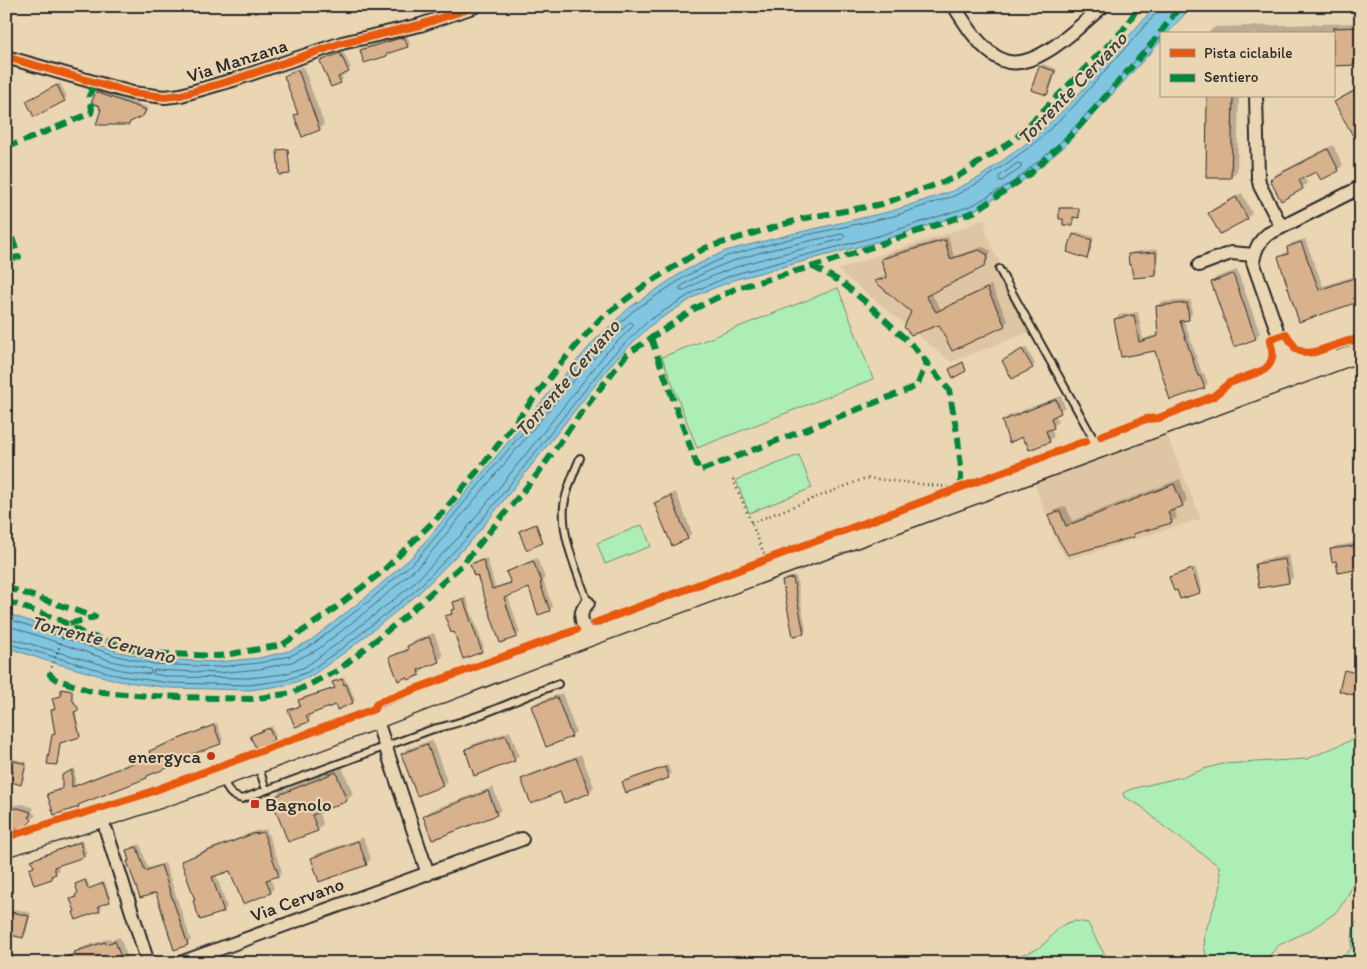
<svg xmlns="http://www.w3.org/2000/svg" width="1367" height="969" font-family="Itim,sans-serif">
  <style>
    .built { fill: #dec5a3 }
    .green { fill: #adeeb7; stroke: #6c8c71 }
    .water { fill: #80c6e1; stroke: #5e8898 }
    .shadow { fill: #0003 }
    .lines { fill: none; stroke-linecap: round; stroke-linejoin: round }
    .shore { stroke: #4d6974; stroke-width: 1 }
    .building { fill: #d8b18d; stroke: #2b2b2b }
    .service-casing { stroke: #2b2b2b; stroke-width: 10 }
    .minor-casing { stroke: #2b2b2b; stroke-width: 16 }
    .secondary-casing { stroke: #2b2b2b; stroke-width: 21 }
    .path { stroke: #2b2b2b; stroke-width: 2.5; stroke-dasharray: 1 4; stroke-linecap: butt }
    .service { stroke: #ebd6b4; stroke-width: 6 }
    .minor { stroke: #ebd6b4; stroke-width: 12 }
    .secondary { stroke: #ebd6b4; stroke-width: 18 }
    .quiet { stroke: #00873e; stroke-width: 6; stroke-dasharray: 12 6; stroke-linecap: butt }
    .cycleway-casing { stroke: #ebd6b4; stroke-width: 11 }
    .cycleway { stroke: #e8590c; stroke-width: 8 }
    .poi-dot { fill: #c8321e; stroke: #ebd6b4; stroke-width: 2 }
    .labels { text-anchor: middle; stroke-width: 4.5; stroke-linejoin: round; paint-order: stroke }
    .street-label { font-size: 19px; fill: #2b2b2b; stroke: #ebd6b4 }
    .poi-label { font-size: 19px; fill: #2b2b2b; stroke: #ebd6b4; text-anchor: end }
    .water-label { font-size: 20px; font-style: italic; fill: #384246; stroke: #ebd6b4 }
  </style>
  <rect width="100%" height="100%" fill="#ebd6b4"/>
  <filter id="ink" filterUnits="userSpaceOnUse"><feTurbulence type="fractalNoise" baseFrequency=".02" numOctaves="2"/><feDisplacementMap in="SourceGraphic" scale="10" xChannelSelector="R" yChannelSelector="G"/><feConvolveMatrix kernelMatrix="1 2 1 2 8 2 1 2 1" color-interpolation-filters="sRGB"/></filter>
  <g filter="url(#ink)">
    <path class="built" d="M985,219L986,230L993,251L1009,279L1019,302L1038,329L951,362L838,270L875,256L949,233Z
      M1166,433L1201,519L1067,560L1055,539L1033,480Z"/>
    <path class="green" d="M838,288L873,379L697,448L662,357Z
      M799,455L812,488L749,513L736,480Z
      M642,525L651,546L605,564L597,543Z
      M1361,736V868L1345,901L1334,914L1310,930L1279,945L1263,963H1208L1204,947L1205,933L1221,886L1219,866L1163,826L1141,806L1124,797L1123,793L1131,789L1186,776L1204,769L1222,764L1307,759Z
      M1361,913V963H1336L1351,949L1353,929Z
      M1075,921L1088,923C1094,935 1103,955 1112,963H1001C1015,954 1022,956 1035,950C1051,943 1055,923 1075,921Z"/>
    <path class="water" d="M1155,6H1192L1167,34H1161V41L1063,148L1016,186L973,211L880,241L737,279L699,294L651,325L615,360L473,539L418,594L348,650L310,677L287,685L249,690L170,688L119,681L44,660L6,647V613L119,652L154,659L218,662L259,658L289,651L310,641L366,597L414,555L559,381L596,339L630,307L684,271L725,251L792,234L892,211L952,191L980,177L1031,140L1070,104Z"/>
    <path class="shadow" d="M1285,6H1314V7L1285,8Z
      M1360,20H1361V57L1354,64L1333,34H1210V31L1215,27L1357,23Z
      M407,35L410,43L408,46L389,51L387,55L365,62L361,50L364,47Z
      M343,51L351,68L340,74L343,79L340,82L321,62L324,59Z
      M1043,64L1057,69L1050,91L1047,94L1040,67Z
      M303,66L324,124L320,129L296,115L299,112L285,76L290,71Z
      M60,83L67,97L34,115L27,102Z
      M1361,86V148L1336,102L1341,97Z
      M99,90L147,107L146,113L128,124L102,108L97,93Z
      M1209,96H1239L1237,171L1231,177Z
      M1333,145L1343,165L1338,170H1317L1304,177L1307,183L1302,188L1273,178L1276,174Z
      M1242,193L1252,213L1247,218L1220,232L1210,213L1214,208Z
      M1062,207H1079V215L1074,216L1072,223L1061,208Z
      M1077,232L1094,237L1089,255L1086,258L1074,235Z
      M948,237L954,256L983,247L991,251L987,262L983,266L930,292L941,309L991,285L1008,321L1004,325L940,323L913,312L876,281L880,278L887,276L882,259L886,255Z
      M1305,239L1323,286L1361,274V300L1300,320L1280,258L1284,253L1289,252L1288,248L1292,243Z
      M1158,249V272L1155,275L1132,263L1129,255L1132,252Z
      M1237,270L1260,333L1255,338L1212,282L1217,277Z
      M1191,300L1192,315L1184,321L1202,373H1204L1208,383L1204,387L1156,350L1122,356L1115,319L1119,315L1138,312L1143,339L1159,334L1157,306L1161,302Z
      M1026,347L1035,364L1032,367L1004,361Z
      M1061,396L1065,407L1055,414L1058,422L1051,428L1054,436L1049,441L1023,436L1003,421L1008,416Z
      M1180,479L1187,500L1182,505L1174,508L1177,517L1172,522L1138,531L1133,536L1057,534L1050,516L1055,510L1066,506L1072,521Z
      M676,492L692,533L687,538L656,503L661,498Z
      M537,524L543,541L542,542L521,530Z
      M1361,542V568L1337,560L1331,550L1335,546Z
      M1289,555L1293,577L1289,582L1256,565L1261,560Z
      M487,558L495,587L512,581L508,572L511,569L537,558L545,578L543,580L553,607L549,610L530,586L508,596L520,633L517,636L472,565L475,561Z
      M1195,567L1202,589L1199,592L1170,577L1173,575Z
      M796,576L806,630L803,633L783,581L786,578Z
      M466,597L484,648L481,651L455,630L446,617L453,612L452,610L456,607L454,603L457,600Z
      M434,633L443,656L438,661L423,667L424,669L419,674L408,676L391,658L396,653L409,648L408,646L413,641Z
      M344,677L347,683L348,682L355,700L353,702L338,708L336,704L309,714L310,718L308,721L290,711L301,705L300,700L302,698L336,687L334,683Z
      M64,689L73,690L72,697L79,708L75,711L81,735L61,742L57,763L56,709L53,699L62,695Z
      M562,693L576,732L571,736L532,707L537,702Z
      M217,723L223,740L220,743L182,757L183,759L179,762L81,803L78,805L48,794L51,791L63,787V775L75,768V785L152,754L151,751L154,748Z
      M272,726L276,736L273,739L252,736L255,733Z
      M510,731L519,755L514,760L466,750L471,745Z
      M432,740L447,781L442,785L402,754L407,749Z
      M581,754L594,787L589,792L560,791L523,779L528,775Z
      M6,757L27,762L23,781L20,783L15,770L6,768Z
      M668,765L671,774L668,776L623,782L626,780Z
      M342,767L353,794L347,800L318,811L323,824L317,830L273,798L279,792Z
      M493,787L501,809L497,814L424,816L429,811Z
      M23,804L34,808L32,812L36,815L28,824L6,828V806Z
      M266,829L282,871L278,875L270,877L274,888L271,892L231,869L216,874L227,907L223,911L194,901L196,899L182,862L186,858L259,830L260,831Z
      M363,837L371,859L366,864L312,858L317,854Z
      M82,840L87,853L84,856L57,864L59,870L54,873V875L51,878L30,870L35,866L33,861L36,858Z
      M140,844L148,868L165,863L191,940L187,944L156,891L130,860L127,851L131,847Z
      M87,879L90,888L105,882L111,899L99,904L102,908L100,910L77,919L74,912L76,910L72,899L79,893L76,884Z
      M16,909L31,913L26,934L23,937L13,912Z
      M120,937L128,959L124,963H68L67,958L80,948L110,938L111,940Z"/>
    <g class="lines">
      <path class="shore" d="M1018,163L1021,164V168L1002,181L999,180V177Z
        M842,234L845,236L843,239C790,253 731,262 683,291L680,290V287C727,255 788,246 842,234Z
        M631,322L633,324V326L606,353L464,532L411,586L341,641L305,667L284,674L249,678L171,677L153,674V671L155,670L218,673L260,669L292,662L317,650L373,606L423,562L567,388L604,347Z
        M6,618L117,656L154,664L218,667L259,663L290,656L312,645L369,601L418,558L563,384L599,342L633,311L686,276L727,256L793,238L894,216L954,196L982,181L1034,144L1073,107L1157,12L1158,6
        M6,625L115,662L150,669L151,672L149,674L121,670L6,637
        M6,643L120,676L170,683L249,685L286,680L308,672L345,646L415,591L469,536L611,357L648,321L697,290L735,274L878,236L971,206L1013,182L1059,144L1155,39L1161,38"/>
    </g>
    <path class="building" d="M1361,27V58L1355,59V65L1333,66V28Z
      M404,37L408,47L386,54L387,56L364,63L360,50Z
      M340,53L349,72L338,77L341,83L331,87L320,61Z
      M1039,66L1055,71L1047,95L1031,90Z
      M298,70L320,130L302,137L294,115L298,114L284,76Z
      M57,85L65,101L34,117L26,101Z
      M1356,90L1361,98V150L1334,102Z
      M96,92L146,110L143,116L130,122L129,125H96L101,109H99L100,106L91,103Z
      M1207,96H1233L1231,178H1206Z
      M288,149L290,174L279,175L277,150Z
      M1328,149L1339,171L1321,180L1316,172L1299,180L1303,189L1281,201L1270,180L1272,179H1270Z
      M1236,197L1248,219L1220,234L1208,213Z
      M1059,208H1079V218L1073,217V225H1063V219H1059Z
      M1073,234L1092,240L1087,259L1067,252Z
      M945,240L950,259L979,250L988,255L984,267L926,296L936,312L987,288L1005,326L952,351L939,325L911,335L904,327L911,312L874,281L887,278L881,259Z
      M1301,242L1319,290L1357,277L1361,288V301L1299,322L1278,257L1288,254L1287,247Z
      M1156,252V276L1133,278L1131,265H1129L1128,254Z
      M1233,274L1256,339L1234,347L1211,282Z
      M1187,303L1189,320L1180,321L1198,376H1200L1205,388L1170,400L1155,351L1121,357L1114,319L1134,315L1139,342L1158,336L1156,306Z
      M1022,349L1033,368L1012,379L1002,361Z
      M963,362L966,371L953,378L949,369Z
      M1056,399L1061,413L1051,418L1054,428L1046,431L1050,442L1029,450L1026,442L1025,443L1022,437L1009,443L1002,421Z
      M1174,484L1183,506L1168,512L1172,523L1133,534L1134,537L1068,555L1056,535L1048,515L1060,511L1066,526Z
      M671,496L688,539L672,546L654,503Z
      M536,524L543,543L526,550L519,531Z
      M1361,545V569L1338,573L1336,561L1332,562L1330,549Z
      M1285,559L1289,583L1259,588L1255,564Z
      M483,560L492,589L511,583L506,572L533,561L542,582L540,583L550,611L538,615L529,588L504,598L517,637L500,643L477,575L474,576L470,564Z
      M1192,569L1200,593L1180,599L1177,590L1174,591L1169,577Z
      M793,578L804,634L793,636L782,581Z
      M463,599L482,652L463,659L454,632L451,633L445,616L452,614L451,610L455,609L453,602Z
      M429,637L439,662L418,670L420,675L408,680L407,677L398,681L389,657L408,650L407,646Z
      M1344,670L1361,674V697L1339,691Z
      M342,679L344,685L346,684L353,703L337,710L335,705L306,716L309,722L295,727L288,710L300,706L298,700L335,688L332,682Z
      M61,689L72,691V699L79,710L74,712L80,737L60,743L57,765L47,764L52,735L55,734L51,710L55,709L52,698L61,696Z
      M557,697L572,737L546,747L531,706Z
      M214,725L221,744L179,759L180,763L147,776V778L78,805L79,807L54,815L47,794L62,789V775L72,770V787L151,756L149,751Z
      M269,728L274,740L256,748L250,736Z
      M506,735L515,761L474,776L465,749Z
      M427,744L443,786L417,796L401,754Z
      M576,758L590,793L564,803L560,792L531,804L521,779Z
      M6,759L26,764L21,785L11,782L13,771L6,769Z
      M665,767L669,778L626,793L622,782Z
      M336,772L347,801L312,815L318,831L288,842L271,798Z
      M488,791L497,815L432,840L423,816Z
      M18,808L31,812L29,817L32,820L23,830L20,828L6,829V810Z
      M263,832L279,876L266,880L271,893L243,904L230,871L212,877L224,912L200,920L193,901L195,900L181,861L255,833L256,834Z
      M358,841L367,865L319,882L311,858Z
      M80,842L84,857L54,867L56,874L51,876L52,879L34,885L29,869L34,867L31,860Z
      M137,847L145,871L161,865L188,945L174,950L156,893L140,898L127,861H129L126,850Z
      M85,880L88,889L103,883L110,902L98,906L100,911L76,920L73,912L75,911L70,899L76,897L75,895L78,893L75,884Z
      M12,912L29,916L23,938L6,934Z
      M115,941L123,963H55V961L75,954L74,952L105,942L106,944Z"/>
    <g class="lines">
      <defs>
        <path id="service" d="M999,269L1098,447
          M580,458C574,473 566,490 564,506C561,538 578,573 588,603
          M258,765L266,790
          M223,777C227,789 229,796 242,799L433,729C477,720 516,699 558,684"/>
        <path id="minor" d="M954,6C966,25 981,50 1002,60C1034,74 1080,25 1103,6
          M6,57L132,93L165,97L181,95L233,80L342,43L420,25L476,6
          M1256,96L1258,177L1260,186L1281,226
          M1199,265L1231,253L1254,255
          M1280,339L1296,364L1293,377L1284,369L1280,339L1253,262C1255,250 1258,242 1268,234L1361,187
          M1290,354L1310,360L1331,354
          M1227,397C1231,394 1236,389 1240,387C1261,375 1269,384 1281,357
          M588,603C576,614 583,624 588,637
          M376,718L428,874
          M106,830L148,963
          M180,963L522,839"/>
        <path id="secondary" d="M6,847C204,791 394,711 586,638C843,541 1102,447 1361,352"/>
      </defs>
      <use href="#service" class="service-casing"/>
      <use href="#minor" class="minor-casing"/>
      <use href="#secondary" class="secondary-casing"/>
      <path class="path" d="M733,479L765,556
        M751,523L866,478L948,487
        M50,672L68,624"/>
      <use href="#service" class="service"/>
      <use href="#minor" class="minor"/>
      <use href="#secondary" class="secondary"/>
      <path class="quiet" d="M6,147L26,140L91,113L92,109L89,96L95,83
        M6,221L19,257L6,259
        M812,266L841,282L867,303L915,348L949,390L958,438L961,469V488
        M651,338L699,471L910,389L917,386L927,362
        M6,587L95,617L68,624
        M6,601L60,620L84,634L146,653L219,656L282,645L326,615L383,571L442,513L484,463L561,363L600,319L648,283L705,248L801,219L882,204L957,177L1015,139L1123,30L1139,6
        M50,672V675L55,679L91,691L148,696L252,699L292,693L337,671L402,619L462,565L539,472L575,421L626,355L694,309L737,288L828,262L974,212L1031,173L1076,130L1155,40L1180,6"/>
      <defs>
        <path id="cycleway" d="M6,57L132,93L165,97L181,95L233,80L342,43L420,25L476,6
          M1101,436L1146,419L1159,418L1214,396L1229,383L1264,370C1274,362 1274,353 1270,342L1271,339L1286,334L1296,349L1305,353L1315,352L1348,341L1361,339
          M595,623L1086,441
          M6,837L142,795L374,709L377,703L576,630"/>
      </defs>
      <use href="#cycleway" class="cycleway-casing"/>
      <use href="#cycleway" class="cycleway"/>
    </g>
  </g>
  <g class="poi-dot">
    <circle cx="211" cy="756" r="5"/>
    <rect x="250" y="799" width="10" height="10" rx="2.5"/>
  </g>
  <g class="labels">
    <g class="street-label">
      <text transform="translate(237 60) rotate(-18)" y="7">Via Manzana</text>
      <text transform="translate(297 899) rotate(-20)" y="7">Via Cervano</text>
    </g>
    <g class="poi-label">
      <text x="201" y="763">energyca</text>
      <text x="265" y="811" text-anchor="start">Bagnolo</text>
    </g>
    <g class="water-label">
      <text transform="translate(1072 88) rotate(-46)" y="7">Torrente Cervano</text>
      <text transform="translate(567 378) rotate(-49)" y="7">Torrente Cervano</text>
      <text transform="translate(103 639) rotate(14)" y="7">Torrente Cervano</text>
    </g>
  </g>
  <rect width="1367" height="969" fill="none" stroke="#ebd6b4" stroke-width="25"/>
  <rect x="12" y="12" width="1342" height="944" fill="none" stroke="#2b2b2b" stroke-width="2" filter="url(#ink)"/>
  <rect x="1160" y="32" width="175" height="65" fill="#ebd6b4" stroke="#9e927d"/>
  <rect x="1170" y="49" width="25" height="8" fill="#e8590c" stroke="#9e927d"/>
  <text x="1204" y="58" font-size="15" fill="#2b2b2b">Pista ciclabile</text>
  <rect x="1170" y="74" width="25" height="8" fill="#00873e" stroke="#9e927d"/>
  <text x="1204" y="82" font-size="15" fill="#2b2b2b">Sentiero</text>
</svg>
